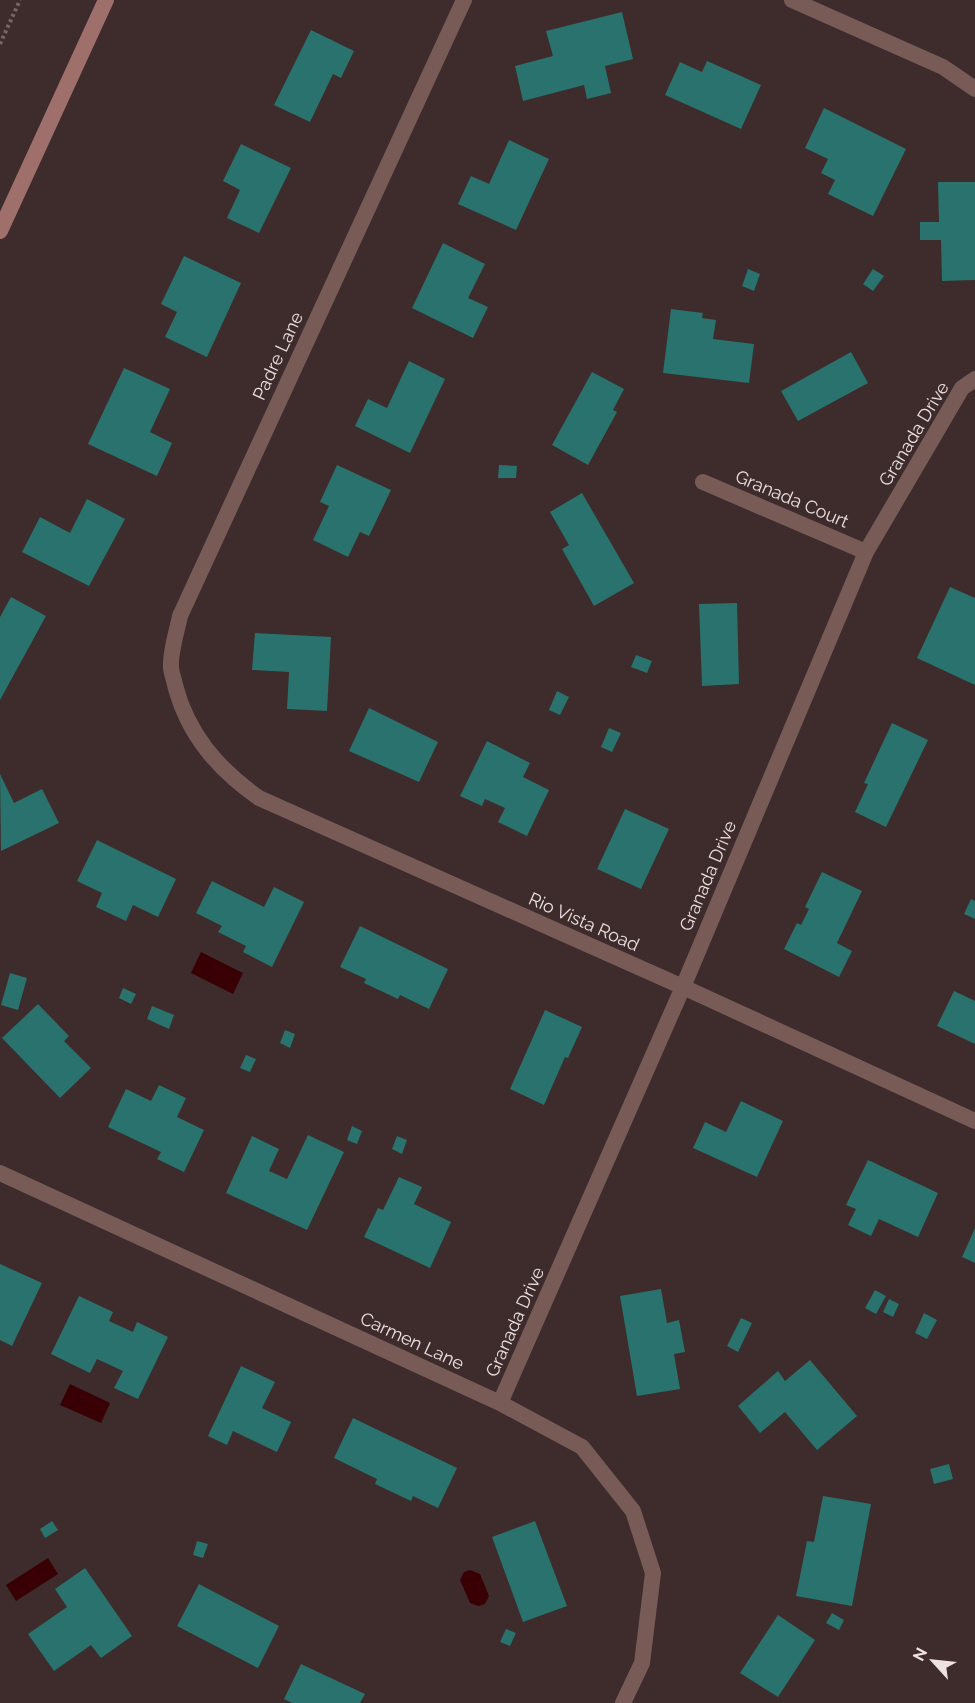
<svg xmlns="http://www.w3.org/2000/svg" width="975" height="1703" font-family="Raleway,sans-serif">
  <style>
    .water { fill: #380004 }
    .building { fill: #29726d }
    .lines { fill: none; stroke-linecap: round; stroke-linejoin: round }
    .path { stroke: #756564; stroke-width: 4; stroke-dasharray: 3 3; stroke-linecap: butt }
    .minor { stroke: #785a57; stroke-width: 16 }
    .secondary { stroke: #9f6f6c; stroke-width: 16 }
    .labels { text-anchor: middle; stroke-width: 6; stroke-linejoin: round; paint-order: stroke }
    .street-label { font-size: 18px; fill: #ede2e1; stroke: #3d2c2b }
  </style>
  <rect width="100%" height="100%" fill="#3d2c2b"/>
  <path class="water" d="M201,952L243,973L233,994L191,973Z
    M70,1384L110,1403L101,1423L60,1405Z
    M48,1558L58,1574L16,1601L6,1585Z
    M470,1570L480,1574L489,1596L485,1604L478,1606L470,1603L460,1580L464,1572Z"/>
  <path class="building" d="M622,12L633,59L605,66L611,93L587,99L584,85L523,101L515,66L553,56L546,31Z
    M311,30L354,51L341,78L333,74L310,122L274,105Z
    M707,61L761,85L741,129L665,95L680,62L702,72Z
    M824,108L906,149L873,216L828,194L835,180L821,173L828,159L805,148Z
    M509,140L549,159L516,230L458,204L471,176L489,184Z
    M241,144L291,168L259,233L227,218L240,190L223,181Z
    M938,182H975V280L942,281L941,240H920V222H939Z
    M443,243L485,264L468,298L488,307L473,338L412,308Z
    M184,256L241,283L207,357L165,337L177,312L161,304Z
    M748,269L760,274L754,291L742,286Z
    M873,269L884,276L873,291L863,284Z
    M671,309L703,313L702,318L716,320L713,339L754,344L749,383L663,373Z
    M851,352L868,383L798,421L781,391Z
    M409,361L445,379L410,453L355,426L368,399L387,408Z
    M124,368L170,389L150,432L172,443L157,476L88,444Z
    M592,372L624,389L613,410L617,412L588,465L552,445Z
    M337,465L391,490L369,536L360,532L348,557L313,540L329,506L320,502Z
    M499,465L517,466L516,478H498Z
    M582,493L634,583L594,606L562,549L569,545L550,512Z
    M87,499L125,519L89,586L22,552L40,517L70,533Z
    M950,587L975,598V685L917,658Z
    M11,597L46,616L0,700V617Z
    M737,603L739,684L702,686L699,604Z
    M255,633L331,637L327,711L287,709L289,672L252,670Z
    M636,655L652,661L647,673L631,667Z
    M557,691L569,697L560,715L549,710Z
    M369,708L438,742L419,782L349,751Z
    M892,723L928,740L886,827L855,812L868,784L864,783Z
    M609,728L621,733L612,752L601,747Z
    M487,741L530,763L523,777L549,790L527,836L498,822L505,808L485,799L482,806L460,796Z
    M0,774L14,803L42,789L59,823L1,851Z
    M625,809L669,829L641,889L597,869Z
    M97,840L176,879L158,917L133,905L126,921L96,907L102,893L77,881Z
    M822,872L862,891L837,943L852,951L839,977L784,949L797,923L801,925L809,909L805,907Z
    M212,881L264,907L274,887L304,902L272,967L243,952L246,946L218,932L222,926L196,913Z
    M971,899L975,901V919L964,914Z
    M360,926L448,969L429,1009L400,995L398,999L364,983L366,979L340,967Z
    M10,973L27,978L18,1010L1,1005Z
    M123,988L136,994L131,1004L119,998Z
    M954,991L975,1001V1044L937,1026Z
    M38,1004L69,1036L64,1041L91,1068L60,1098L2,1038Z
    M152,1006L174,1015L169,1029L147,1019Z
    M545,1010L582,1027L568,1058L565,1057L544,1105L510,1089Z
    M285,1030L295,1034L290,1048L280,1043Z
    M246,1055L256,1059L250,1072L240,1068Z
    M159,1085L186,1098L177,1117L204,1130L184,1172L157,1159L161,1152L108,1127L126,1089L151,1101Z
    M741,1101L783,1121L757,1177L693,1148L705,1122L726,1132Z
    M352,1126L362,1131L357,1144L347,1140Z
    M308,1135L344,1152L307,1230L226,1193L252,1136L279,1149L269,1171L287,1179Z
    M397,1136L407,1140L402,1154L392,1149Z
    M868,1160L938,1193L918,1237L879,1219L871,1236L848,1225L856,1209L846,1205Z
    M399,1177L422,1187L414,1204L451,1222L430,1268L364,1237L378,1208L383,1210Z
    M975,1228V1263L962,1257Z
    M0,1264L42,1283L12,1346L0,1340Z
    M661,1289L667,1323L679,1320L685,1352L674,1354L680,1389L637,1396L620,1296Z
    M875,1290L886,1296L876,1314L865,1308Z
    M79,1296L113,1312L109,1321L133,1332L137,1322L168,1337L138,1399L114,1388L123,1371L97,1359L90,1373L51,1354Z
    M889,1299L899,1304L893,1317L883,1312Z
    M924,1313L937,1320L927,1339L915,1333Z
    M741,1318L752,1323L738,1352L727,1346Z
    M810,1360L857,1416L817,1450L785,1412L760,1433L738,1406L778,1371L785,1381Z
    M241,1366L275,1382L262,1408L291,1422L277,1452L233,1431L227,1445L208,1436Z
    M353,1418L457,1468L438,1508L413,1496L411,1501L375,1484L377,1479L334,1458Z
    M949,1464L953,1479L934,1484L930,1469Z
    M823,1496L871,1504L852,1606L796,1596L807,1541L814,1542Z
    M52,1521L58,1530L45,1538L40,1529Z
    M535,1521L567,1606L523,1622L492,1537Z
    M197,1541L208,1544L203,1558L193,1555Z
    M85,1568L132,1636L101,1658L91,1645L54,1671L28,1634L67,1607L55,1589Z
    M199,1584L279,1626L258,1668L177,1626Z
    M832,1613L844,1620L839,1630L826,1623Z
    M778,1615L815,1640L778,1697L740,1673Z
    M506,1629L516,1633L510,1646L500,1642Z
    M301,1664L365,1694L360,1703H292L284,1699Z"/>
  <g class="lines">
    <path class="path" d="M0,44L20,0"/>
    <path class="minor" d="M464,0L180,616C177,631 170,652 171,667C171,672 174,679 175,685C188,735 218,769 259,798L683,987L975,1121
      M792,0L943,67L975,89
      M703,482L866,552
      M0,1173L500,1403L582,1447L633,1511L653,1573L642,1663L623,1703
      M500,1403L683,987L866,552L962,388L975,379"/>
    <path class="secondary" d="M0,231L106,0"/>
  </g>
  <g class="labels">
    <g class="street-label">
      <text transform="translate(278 356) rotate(-65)" y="6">Padre Lane</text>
      <text transform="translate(914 434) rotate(-59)" y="6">Granada Drive</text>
      <text transform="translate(792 499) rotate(23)" y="6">Granada Court</text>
      <text transform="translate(708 876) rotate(-67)" y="6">Granada Drive</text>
      <text transform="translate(584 922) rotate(24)" y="6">Rio Vista Road</text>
      <text transform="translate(515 1322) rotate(-66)" y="6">Granada Drive</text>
      <text transform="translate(412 1341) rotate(25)" y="6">Carmen Lane</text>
    </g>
  </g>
  <g transform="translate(933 1661) rotate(297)" stroke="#3d2c2b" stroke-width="4.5" paint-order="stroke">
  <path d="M0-4.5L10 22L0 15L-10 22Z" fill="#ede2e1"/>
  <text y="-9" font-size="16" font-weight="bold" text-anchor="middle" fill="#ede2e1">N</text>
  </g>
</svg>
